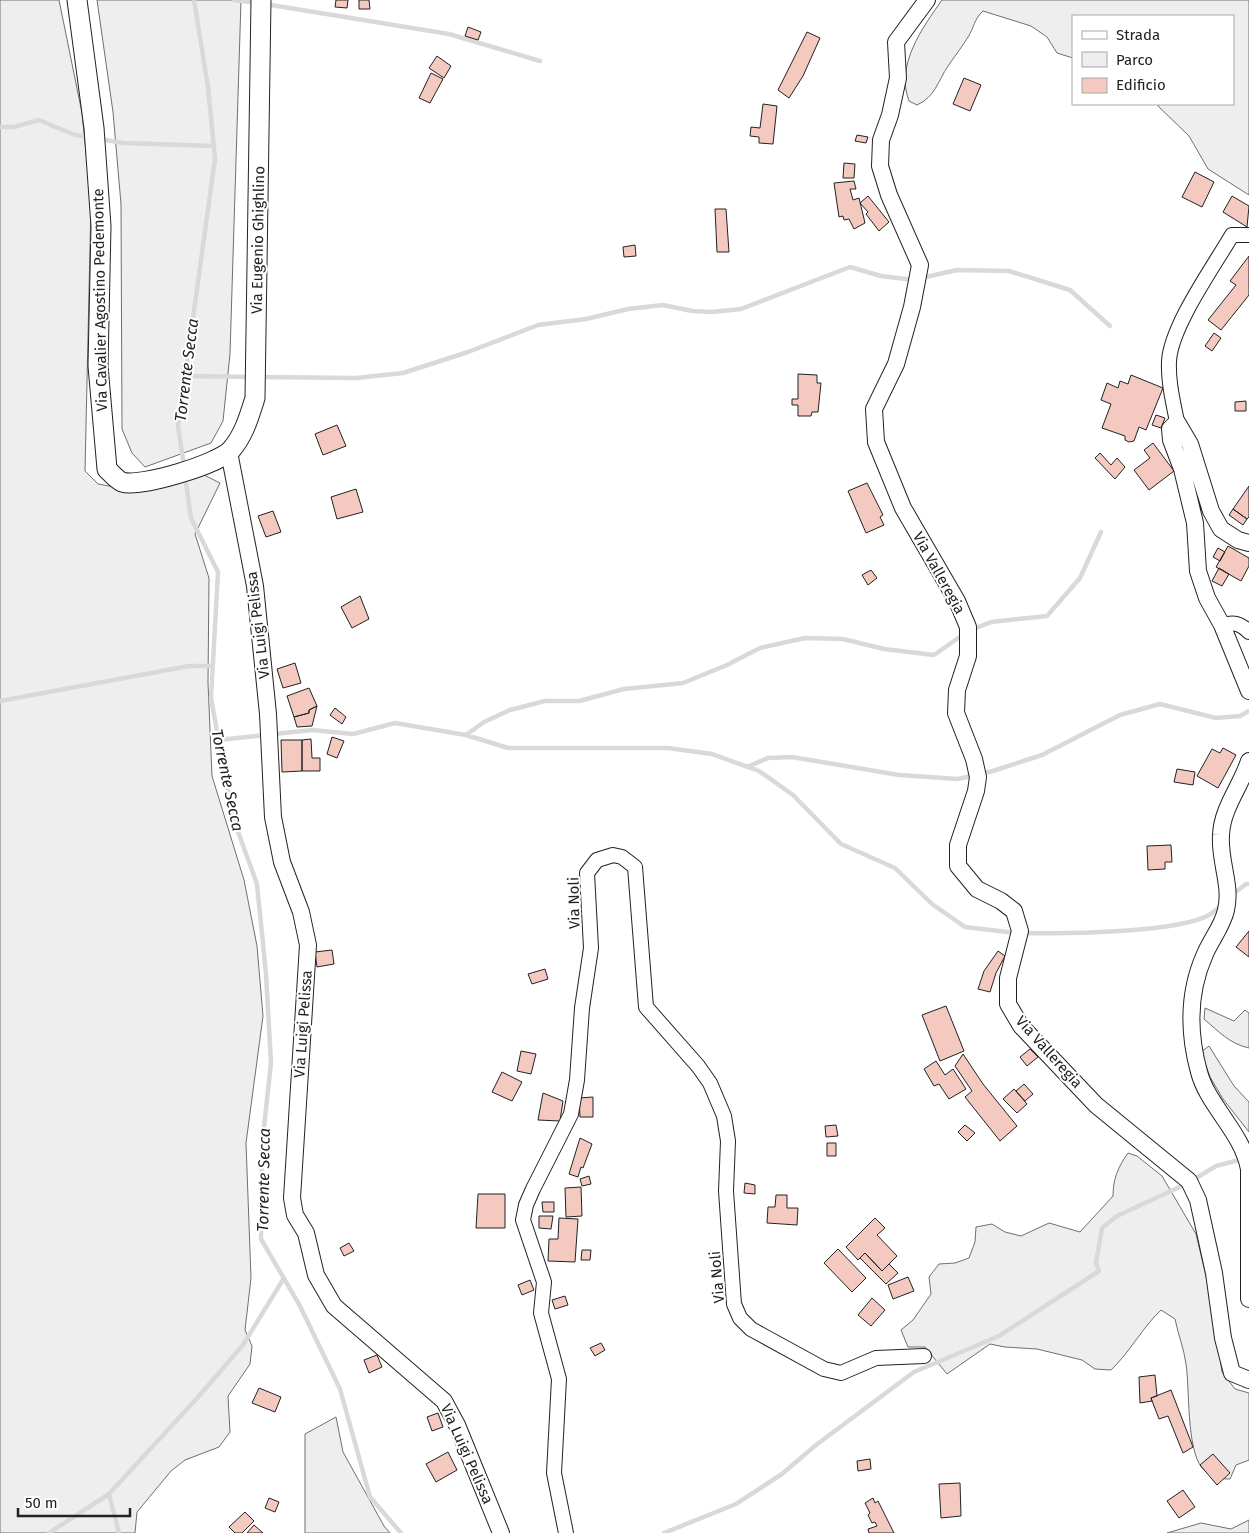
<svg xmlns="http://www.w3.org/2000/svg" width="1249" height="1533" font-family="'Fira Sans',sans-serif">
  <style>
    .green { fill: #eee; stroke: #6f6f6f }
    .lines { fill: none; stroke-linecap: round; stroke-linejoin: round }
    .stream { stroke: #d9d9d9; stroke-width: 4.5 }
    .building { fill: #f3c9c0; stroke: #222 }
    .minor-casing { stroke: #222; stroke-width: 16 }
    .tertiary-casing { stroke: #222; stroke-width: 18 }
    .secondary-casing { stroke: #222; stroke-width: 21 }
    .minor { stroke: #fff; stroke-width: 14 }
    .tertiary { stroke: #fff; stroke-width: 16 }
    .secondary { stroke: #fff; stroke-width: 19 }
    .labels { text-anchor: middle; stroke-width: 4; stroke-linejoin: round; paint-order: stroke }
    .street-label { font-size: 15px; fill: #222; stroke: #fff }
    .water-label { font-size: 16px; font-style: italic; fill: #222; stroke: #fff }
  </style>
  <rect width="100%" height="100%" fill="#fff"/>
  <path class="green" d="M0,0H59L82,113L91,202L85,471L98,484L137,491L204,475L220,483L195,534L209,578L208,683L212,776L244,880L257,946L263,1016L246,1143L251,1278L245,1330L252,1346L250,1364L228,1396L230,1432L219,1447L185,1460L171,1471L137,1512L135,1533H0Z
    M97,0H241L230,354L223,421L211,443L145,467L132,453L122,429L121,204L113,112Z
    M942,0H1249V195L1208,169L1189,136L1158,106L1159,104H1233V16H1073V58L1057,53L1047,37L1031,26L983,11C974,19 974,28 968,37C962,47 954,57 948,66C938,81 935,97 917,105L909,101C895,65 923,27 942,0Z
    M1205,1008L1234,1021L1245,1010L1249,1013V1048C1230,1044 1218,1031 1204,1019Z
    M1209,1046L1234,1086L1249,1102V1132L1223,1099L1210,1077L1201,1052Z
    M1128,1153L1137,1156L1162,1176L1196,1234L1213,1305L1222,1372L1235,1389L1249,1393V1460L1236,1465L1230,1479C1219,1479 1210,1477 1202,1468C1186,1447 1190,1390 1186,1364C1184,1349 1178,1334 1175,1319L1161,1310C1142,1328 1130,1352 1111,1370L1095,1369L1082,1360L1037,1349L1005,1347L990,1344L947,1374L925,1347H908L901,1330L913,1320L931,1294L929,1277L939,1264L955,1263L969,1258L975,1242L976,1227L992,1224L1005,1232L1021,1236L1049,1223L1080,1232L1113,1196C1113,1179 1118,1167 1128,1153Z
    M336,1417L343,1452L384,1526L390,1533H305V1434Z
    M1249,1520V1533H1167L1201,1523L1231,1529Z"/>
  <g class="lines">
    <path class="stream" d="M234,0L258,3
      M265,4L449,34L540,61
      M0,127H14L39,120L75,135L89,137
      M100,139L123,143L214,146
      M921,278L957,270L1009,271L1070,290L1110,326
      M185,376L252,377
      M260,377L356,378L403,373L468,352L538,325L586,319L628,309L663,305L692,311L712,312L741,309L850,267L881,276L914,280
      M184,466L178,426L215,159L208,87L194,0
      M185,476L191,518L218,572L211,698L232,815L257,884L266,974L271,1063L262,1145L261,1239L300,1306L340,1389L370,1497L401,1533
      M971,630L991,622L1047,616L1080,578L1101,532
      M0,701L189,666H213
      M466,735L484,722L510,710L545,701H579L624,689L683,683L727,665L760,648L805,638L843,639L884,649L934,655L964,634
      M219,740L312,730L353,734L395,723L466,735L508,748H668L712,754L759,771L793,795L841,844L895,868L932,904L965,927L1016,933
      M747,767L768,758L792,757L899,775L958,779L993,771L1042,755L1120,715L1160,704L1216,718L1240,716L1249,711
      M1232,895L1246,884H1249
      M1024,933C1062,934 1180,933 1211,914C1215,911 1219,907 1223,904
      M1193,1180L1216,1166L1243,1159
      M109,1494L119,1533
      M49,1533L109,1494L199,1396L243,1345L284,1278
      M664,1533L736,1504L782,1474L816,1445L914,1372L999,1336L1099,1271L1096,1263L1102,1228L1117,1216L1186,1184"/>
  </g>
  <path class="building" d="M336,0H348L347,8L335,7Z
    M359,0H369L370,9H359Z
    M468,27L481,32L478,40L465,36Z
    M807,32L820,38L803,76L789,98L778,90Z
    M437,56L451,66L444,78L429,68Z
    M431,73L443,79L430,103L419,98Z
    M964,78L981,85L970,111L953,104Z
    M763,104L777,106L773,144L759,143V137L750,136L751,127L760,128Z
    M857,135L868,137L866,143L855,141Z
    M844,163L855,164L854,178H843Z
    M1195,172L1214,182L1202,207L1182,197Z
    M854,181L856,189H850L853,200L859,198L865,223L854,229L849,219L844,220L843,216L839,217L834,183Z
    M868,196L889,222L879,231L866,214L868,212L860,203Z
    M1232,196L1249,206L1247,227L1223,212Z
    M715,209H726L729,252H717Z
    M635,245L636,256L624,257L623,247Z
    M1249,256V295L1221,330L1208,320L1236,285L1230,281Z
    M1214,333L1221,338L1212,351L1205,346Z
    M798,374L817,375V383H821L818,412H812L811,416H798V405H792V399H798Z
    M1131,375L1163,388L1146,430L1139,427L1134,441L1129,442L1125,440V436L1102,428L1111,404L1101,400L1107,383L1118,388L1120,381L1128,384Z
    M1246,401V411H1235V402Z
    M1156,415L1165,418L1161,428L1152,425Z
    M337,425L346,446L323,455L315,434Z
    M1153,443L1174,471L1149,490L1134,470L1150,458L1144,450Z
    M1100,453L1111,465L1117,458L1125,467L1115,479L1095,458Z
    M867,483L883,515L880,517L884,525L866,533L848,491Z
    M1249,486V517L1247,519L1233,509Z
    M356,489L363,512L337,519L331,497Z
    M1233,509L1247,519L1243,525L1229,515Z
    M273,511L281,532L266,537L258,516Z
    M1228,546L1249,558V566L1241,581L1216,567Z
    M1218,548L1225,552L1220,561L1213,557Z
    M1219,568L1229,574L1222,586L1212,581Z
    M871,570L877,578L868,585L862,575Z
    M360,596L369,619L352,628L341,607Z
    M295,663L301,683L283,688L277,669Z
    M309,688L317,706L309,710V713L294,717L287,696Z
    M317,706L312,726L297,727L294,717L309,713V710Z
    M335,708L346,717L342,724L330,715Z
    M332,737L344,741L337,758L327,754Z
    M311,739L312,758H320V771H302V740Z
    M281,740H302V771L282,772Z
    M1223,748L1236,755L1218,788L1197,776L1212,749L1220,753Z
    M1177,769L1195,772L1193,785L1174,782Z
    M1171,845L1172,862H1165V869L1148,870L1147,846Z
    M1249,931V957L1236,947Z
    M332,950L334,964L317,967L315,952Z
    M998,951L1005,956L996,973L990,992L978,989L984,971Z
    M545,969L548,979L532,984L528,974Z
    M946,1006L964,1051L940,1061L922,1015Z
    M1030,1049L1038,1057L1027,1066L1020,1057Z
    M521,1051L536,1054L531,1074L517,1071Z
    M963,1054L983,1084L1017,1126L1000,1141L965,1097L972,1091L955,1066Z
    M936,1061L945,1075L953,1069L966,1089L949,1099L939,1084L934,1086L924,1069Z
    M502,1072L522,1082L512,1101L492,1092Z
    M1024,1084L1033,1094L1025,1101L1016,1091Z
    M1014,1089L1027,1104L1017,1113L1003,1099Z
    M543,1093L563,1101L560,1121L538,1120Z
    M593,1097V1117H580L579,1098Z
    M836,1125L838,1136L826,1137L825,1126Z
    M965,1125L975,1133L967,1141L958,1132Z
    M580,1138L592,1144L583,1168L581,1167L578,1177L569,1174Z
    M827,1143H836V1156H827Z
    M589,1176L591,1184L582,1186L580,1179Z
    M745,1183L755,1185V1194L744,1193Z
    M581,1187L582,1216L566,1217L565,1188Z
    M478,1194H505V1228H476Z
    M776,1195H787V1208H798L797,1225L767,1223L768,1207H775Z
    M542,1202H554V1212H543Z
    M539,1216H553L551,1229L539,1228Z
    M559,1218L578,1219L575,1262L548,1261L549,1239H558Z
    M875,1218L885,1228L877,1235L897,1256L882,1271L865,1253L858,1260L846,1247Z
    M349,1243L354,1251L344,1256L340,1248Z
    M838,1249L866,1278L852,1292L824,1263Z
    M582,1250H591L590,1260H581Z
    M865,1253L882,1271L889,1264L898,1273L886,1284L860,1258Z
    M908,1277L914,1291L893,1299L888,1285Z
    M530,1280L534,1290L522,1295L518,1285Z
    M565,1296L568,1305L555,1309L552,1300Z
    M872,1298L885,1310L871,1326L858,1315Z
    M601,1343L605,1350L595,1356L590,1348Z
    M377,1355L382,1367L369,1373L364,1360Z
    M1155,1375L1157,1396L1151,1398L1152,1401L1140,1403L1139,1377Z
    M259,1388L281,1397L275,1412L252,1403Z
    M1171,1390L1193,1447L1183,1453L1168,1416L1159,1419L1151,1398Z
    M438,1413L443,1427L432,1431L427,1417Z
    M448,1452L457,1470L436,1482L426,1464Z
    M1213,1454L1230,1473L1217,1485L1200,1465Z
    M870,1459L871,1469L858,1471L857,1461Z
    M960,1483L961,1516L941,1518L939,1484Z
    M1183,1490L1195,1507L1179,1518L1167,1501Z
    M269,1498L279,1502L275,1512L265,1508Z
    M873,1498L875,1503L878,1501L894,1533H869L868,1529L877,1526L875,1522L872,1523L868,1515L870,1513L865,1503Z
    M245,1512L254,1521L242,1533H235L229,1527Z
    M254,1525L263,1533H247Z"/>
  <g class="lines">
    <defs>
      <path id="minor" d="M1177,422C1173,401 1168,382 1169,361C1171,326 1214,266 1232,235H1249
        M1222,625C1234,622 1240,623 1249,632
        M566,1533L554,1473L559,1379L541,1313L544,1282L523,1220L526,1205L533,1189L571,1114L577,1080L582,1008L591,948L587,873L597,860L613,855L622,857L635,867L646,1007L698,1066L710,1083L724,1116L728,1141L726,1191L734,1304L740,1318L751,1329L824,1369L841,1373L876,1358L924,1356"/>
      <path id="tertiary" d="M927,0L896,42L898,78L890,115L881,140L880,166L889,195L920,265L912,307L896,364L874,409L876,442L903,508L957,601L968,627V656L957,690L956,713L974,759L978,777L976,791L958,845V866L977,889L1001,901L1014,911L1020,931L1008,978V1004L1021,1026L1096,1105L1189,1181L1198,1200L1214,1273L1223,1338L1232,1373L1249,1380
        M229,452L255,586L268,714L273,817L282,862L301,912L308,945L292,1198L295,1215L306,1233L316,1275L334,1306L444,1401L457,1425L501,1533
        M1249,543L1238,540L1221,529L1211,511L1190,444L1177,422L1170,429L1171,440L1182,469L1195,523L1198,571L1207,598L1222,625L1249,691
        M1249,761C1241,786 1222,808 1221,835C1219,861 1232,885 1226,910C1223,925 1211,940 1205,954C1188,992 1188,1032 1199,1072C1208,1106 1242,1132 1249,1169
        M1249,1171V1299"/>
      <path id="secondary" d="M77,0L94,128L101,226L98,366L107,469C111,473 117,480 122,482C140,488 218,464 231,450C244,435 249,417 255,398L261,0"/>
    </defs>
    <use href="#minor" class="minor-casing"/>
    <use href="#tertiary" class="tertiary-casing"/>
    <use href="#secondary" class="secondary-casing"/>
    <use href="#minor" class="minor"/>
    <use href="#tertiary" class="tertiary"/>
    <use href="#secondary" class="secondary"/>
  </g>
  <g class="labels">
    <g class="street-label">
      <text transform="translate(258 240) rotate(-89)" y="5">Via Eugenio Ghighlino</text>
      <text transform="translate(100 300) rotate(-91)" y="5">Via Cavalier Agostino Pedemonte</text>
      <text transform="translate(939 573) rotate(61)" y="5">Via Valleregia</text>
      <text transform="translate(258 625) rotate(-97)" y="5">Via Luigi Pelissa</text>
      <text transform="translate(574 903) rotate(-91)" y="5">Via Noli</text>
      <text transform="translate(303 1024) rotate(-86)" y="5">Via Luigi Pelissa</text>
      <text transform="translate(1049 1052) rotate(48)" y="5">Via Valleregia</text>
      <text transform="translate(717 1277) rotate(-95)" y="5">Via Noli</text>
      <text transform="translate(467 1454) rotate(66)" y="5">Via Luigi Pelissa</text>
    </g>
    <g class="water-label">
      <text transform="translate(186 370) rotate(-83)" y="6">Torrente Secca</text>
      <text transform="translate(228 780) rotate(78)" y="6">Torrente Secca</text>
      <text transform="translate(263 1180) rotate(-89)" y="6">Torrente Secca</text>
    </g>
  </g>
  <rect x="1072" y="15" width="162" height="90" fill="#ffffff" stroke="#a7a7a7"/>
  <rect x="1082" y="31" width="25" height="8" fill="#ffffff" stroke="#a7a7a7"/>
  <text x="1116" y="40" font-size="15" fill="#222222">Strada</text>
  <rect x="1082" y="52" width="25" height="15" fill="#eeeeee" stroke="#a7a7a7"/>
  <text x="1116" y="65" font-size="15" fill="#222222">Parco</text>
  <rect x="1082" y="78" width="25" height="15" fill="#f3c9c0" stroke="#a7a7a7"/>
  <text x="1116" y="90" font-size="15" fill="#222222">Edificio</text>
  <path d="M18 1508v8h112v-8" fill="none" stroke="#222222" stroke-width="2.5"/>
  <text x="25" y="1508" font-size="15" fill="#222222" stroke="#ffffff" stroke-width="4" paint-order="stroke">50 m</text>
</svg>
